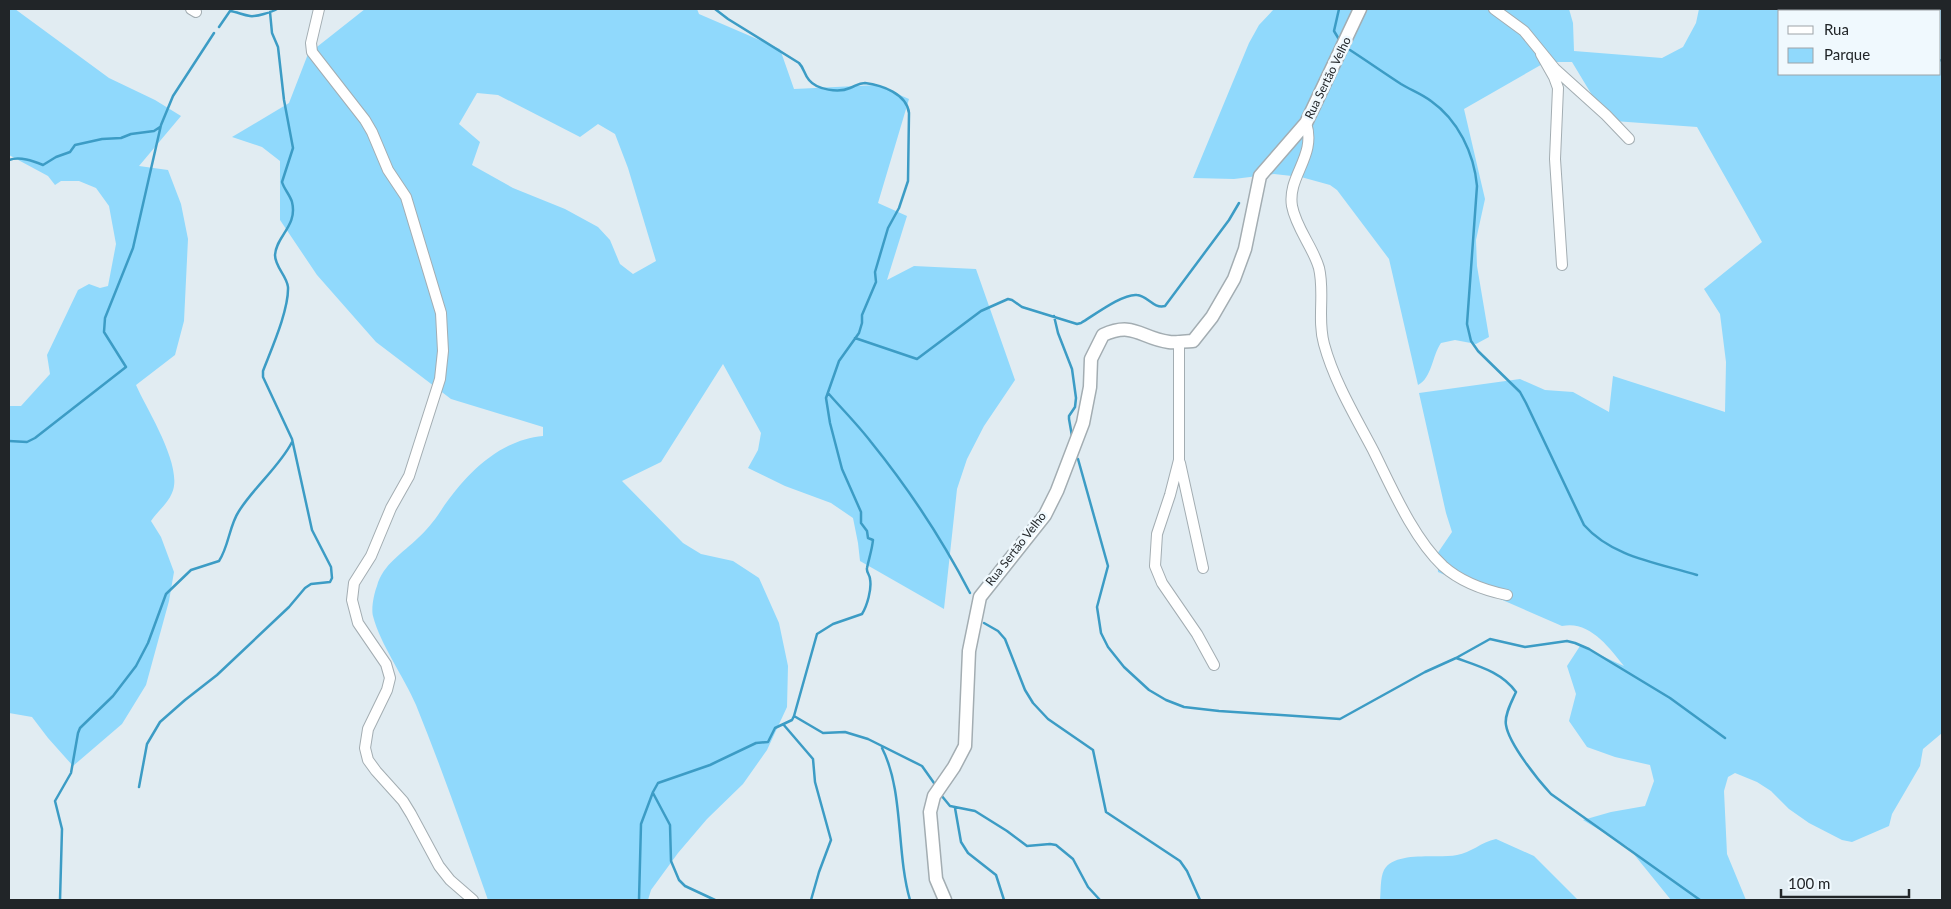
<svg xmlns="http://www.w3.org/2000/svg" width="1951" height="909" font-family="Lato,sans-serif">
  <style>
    .green { fill: #90d9fc; fill-rule: evenodd }
    .lines { fill: none; stroke-linecap: round; stroke-linejoin: round }
    .stream { stroke: #3c9cc5; stroke-width: 2.5 }
    .minor-casing { stroke: #a3adb2; stroke-width: 12 }
    .tertiary-casing { stroke: #a3adb2; stroke-width: 15 }
    .minor { stroke: #fff; stroke-width: 10 }
    .tertiary { stroke: #fff; stroke-width: 12 }
    .labels { text-anchor: middle; stroke-width: 5; stroke-linejoin: round; paint-order: stroke }
    .street-label { font-size: 12px; fill: #212528; stroke: #f0f9fe }
  </style>
  <rect width="100%" height="100%" fill="#e1ecf2"/>
  <path class="green" d="M9,9H15L109,78L155,100L181,116L139,166L168,170L181,204L188,239L184,321L175,355L136,385C147,410 184,467 172,493C168,503 157,512 151,521L161,537L174,572L169,601L146,685L122,724L73,766L48,738L32,717L9,713V406H21L50,374L47,355L78,290L89,284L100,288L108,286L116,244L109,206L96,188L79,181H61L55,185L48,176L9,155Z
    M365,9H697L699,14L780,49L794,89L877,85L909,99L878,203L907,216L887,280L914,266L976,269L1015,380L984,426L967,459L957,489L944,609L860,561L858,543L853,518L831,503L785,486L748,468L758,450L761,433L723,364L661,462L622,481L683,543L701,554L733,561L759,578L779,623L788,666L787,707L767,750L743,784L707,819L678,853L651,890L648,900H488C465,835 442,769 416,705C404,677 380,644 373,616C371,609 374,593 377,586C383,564 403,553 418,538C426,531 434,521 440,512C464,476 498,440 543,436V427L451,399L376,342L317,275L280,220V161L262,147L232,137L289,103L308,54ZM477,93L498,95L580,137L598,124L615,134L628,168L656,261L633,274L620,264L610,240L598,227L565,209L513,188L472,165L480,142L459,124Z
    M1274,9H1569L1573,23L1574,51L1662,58L1683,47L1696,23L1699,9H1844L1848,11H1780V74H1940V11H1861L1867,9H1942V733L1923,749L1920,766L1892,814L1889,826L1852,842L1842,840L1809,823L1789,809L1771,791L1757,782L1735,773L1728,777L1724,791L1727,854L1746,900H1671L1628,847L1583,820L1611,812L1645,806L1654,781L1650,765L1615,757L1587,747L1569,721L1576,694L1567,666L1580,646L1624,666C1609,647 1589,620 1562,626L1438,572L1437,554L1452,532L1446,513L1419,393L1520,379L1545,390L1573,392L1609,412L1613,376L1725,412L1726,362L1720,314L1704,289L1762,242L1697,127L1614,121L1598,105L1572,62H1546L1464,109L1485,199L1476,240L1477,266L1489,337L1476,344L1455,340L1441,343C1432,356 1432,378 1418,385L1389,259L1337,190L1330,185L1301,177L1274,174L1234,179L1193,178L1249,43L1259,25Z
    M1496,839L1534,856L1578,900H1380C1381,891 1380,878 1384,870C1395,850 1439,859 1457,855C1471,853 1481,842 1496,839Z"/>
  <g class="lines">
    <path class="stream" d="M1339,9L1334,31L1340,41
      M1788,9L1793,11
      M219,27L230,11C237,12 243,15 250,16C256,17 272,12 277,9
      M1350,50C1367,61 1384,73 1401,84C1411,90 1422,94 1431,101C1458,120 1474,153 1477,186L1467,324L1471,341L1478,351L1520,392L1526,403L1584,525C1612,557 1658,563 1697,575
      M1940,60L1942,61
      M9,160C20,156 33,161 43,165L56,157L70,152L75,145L102,139L121,138L131,134L154,131L160,127
      M1054,316L1058,333L1072,369L1076,398L1075,407L1069,416V419L1072,436
      M855,338L917,359L981,311L1008,299L1012,300L1022,307L1077,324L1081,323C1093,316 1123,293 1137,295C1148,296 1153,309 1165,306L1229,220L1239,203
      M828,393C842,409 858,425 871,442C909,489 942,539 970,593
      M9,441L27,442L35,438L126,367L104,332L105,318L133,248L161,125L173,96L214,33
      M1078,459L1108,566L1097,607L1101,633L1108,647L1124,667L1149,690L1166,700L1184,707L1219,711L1340,719L1425,672L1456,658L1490,639L1525,647L1567,641L1575,643L1589,649L1670,698L1725,738
      M984,623L998,631L1005,639L1025,690L1033,703L1048,719L1093,750L1106,812L1180,861L1187,871L1200,900
      M1456,658C1478,666 1502,672 1516,692C1512,701 1504,715 1506,725C1509,744 1538,780 1551,794L1700,900
      M794,716L823,733L845,732L868,739L922,766L934,783
      M783,724L813,759L815,782L831,840L819,872L811,900
      M882,748C904,791 896,852 910,900
      M139,787L147,744L160,722L185,700L217,675L289,607L305,588L311,584L330,582L332,578L331,567L312,530L292,439L263,377V371C271,350 289,310 288,287C287,276 275,267 275,255C276,236 298,226 292,202C290,195 284,189 282,182L293,148L284,100L278,47L272,33L270,12
      M653,793L670,825L671,861L679,880L685,886L715,900
      M941,795L950,806L975,811L1007,831L1027,846L1050,844L1056,845L1073,859L1088,887L1100,900
      M955,808L961,842L968,853L996,875L1004,900
      M60,900L62,829L55,801L71,773L78,733L80,728L113,696L136,666L148,643L166,594L191,570L219,561C229,546 229,526 239,511C254,487 280,466 292,442
      M639,900L641,824L653,792L658,783L710,765L756,743L768,742L775,728L792,720L794,716L817,634L833,624L862,614C867,606 872,589 870,579C870,575 866,572 867,568C869,558 872,550 873,540L868,538L867,531L861,523V512L842,469L830,423L826,398L839,361L859,333L862,323V315L876,282L875,272L888,228L899,208L908,181L909,113C907,94 882,85 865,83C858,83 856,86 850,88C839,93 817,90 809,80C804,74 804,68 799,63L728,19L715,9"/>
    <defs>
      <path id="minor" d="M191,9L196,12
        M319,9L311,43L312,52L365,120L372,132L388,170L406,197L441,313L443,351L440,379L409,476L391,508L371,556L354,583L352,600L358,623L386,664L390,678L387,690L368,729L365,748L368,760L376,771L403,801L411,814L439,866L450,880L473,900
        M1494,9L1524,31L1555,69L1606,115L1629,139
        M1541,54L1554,77L1558,88L1555,159L1562,265
        M1306,123C1317,156 1287,176 1292,206C1296,228 1313,247 1319,268C1325,293 1317,319 1324,344C1334,381 1355,416 1373,450C1391,486 1413,538 1443,566C1461,582 1483,590 1507,595
        M1179,341V460L1170,495L1157,534L1155,566L1162,583L1197,634L1214,665
        M1180,463L1203,568"/>
      <path id="tertiary" d="M945,900L936,879L930,812L934,796L954,767L965,746L969,651L980,597L1045,515L1057,491L1083,423L1090,387L1091,359L1103,335C1134,321 1140,338 1169,342C1176,343 1185,341 1193,341L1212,317L1234,279L1245,249L1260,176L1306,123L1360,9"/>
    </defs>
    <use href="#minor" class="minor-casing"/>
    <use href="#tertiary" class="tertiary-casing"/>
    <use href="#minor" class="minor"/>
    <use href="#tertiary" class="tertiary"/>
  </g>
  <g class="labels">
    <g class="street-label">
      <text transform="translate(1328 78) rotate(-64)" y="4">Rua Sertão Velho</text>
      <text transform="translate(1016 549) rotate(-52)" y="4">Rua Sertão Velho</text>
    </g>
  </g>
  <rect width="1951" height="909" fill="none" stroke="#212528" stroke-width="20"/>
  <rect x="1778" y="10" width="162" height="65" fill="#f0f9fe" stroke="#9da4a8"/>
  <rect x="1788" y="26" width="25" height="8" fill="#ffffff" stroke="#9da4a8"/>
  <text x="1824" y="35" font-size="15" fill="#212528">Rua</text>
  <rect x="1788" y="48" width="25" height="15" fill="#90d9fc" stroke="#9da4a8"/>
  <text x="1824" y="60" font-size="15" fill="#212528">Parque</text>
  <path d="M1781 889v8h128v-8" fill="none" stroke="#212528" stroke-width="2.5"/>
  <text x="1788" y="889" font-size="15" fill="#212528" stroke="#f0f9fe" stroke-width="4" paint-order="stroke">100 m</text>
</svg>
